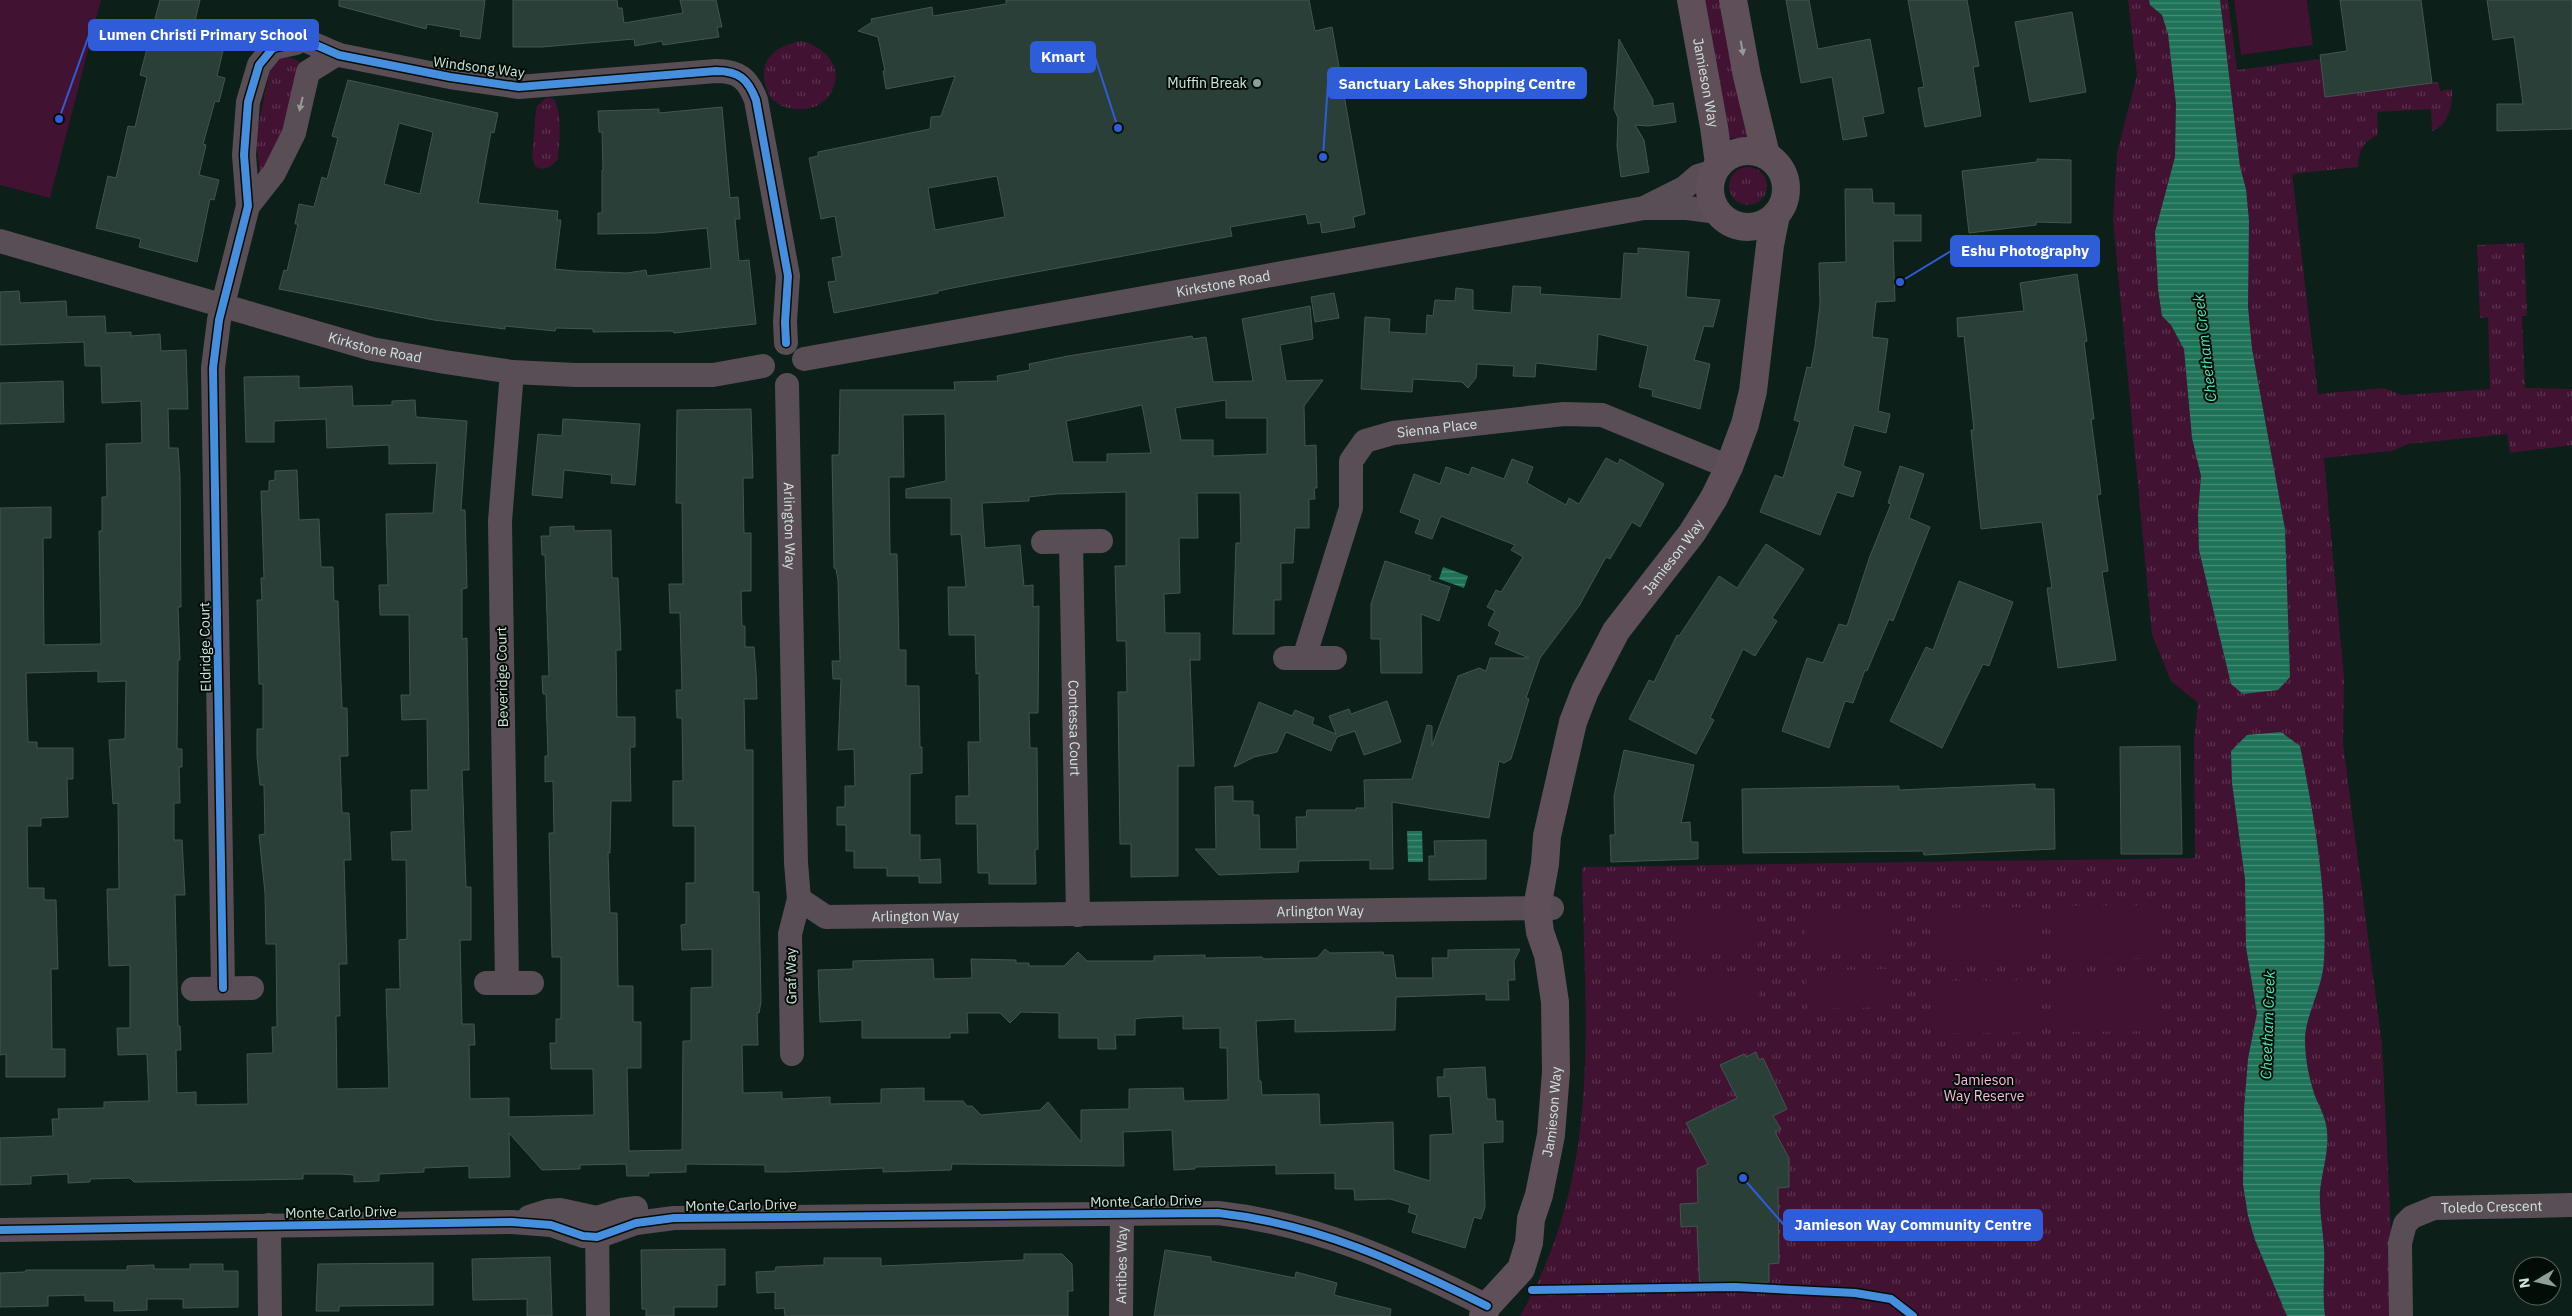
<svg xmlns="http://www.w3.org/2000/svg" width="2572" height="1316" font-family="'IBM Plex Sans',sans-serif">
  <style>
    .grass { fill: url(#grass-tufts) }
    .pitch { fill: #421232 }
    .water { fill: url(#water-rules) }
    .building { fill: #2a3f38; stroke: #45544f; fill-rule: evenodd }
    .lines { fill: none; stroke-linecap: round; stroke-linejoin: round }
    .street { stroke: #594e55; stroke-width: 24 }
    .secondary { stroke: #5e4f58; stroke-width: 28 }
    .cycleway-casing { stroke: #020d08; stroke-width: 11 }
    .cycleway { stroke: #468fdf; stroke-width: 8 }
    .oneway { fill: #989a9a }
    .oneway2 { fill: #959998 }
    .poi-dot { fill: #8c9f98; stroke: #020d08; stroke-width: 2 }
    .labels { text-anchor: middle; stroke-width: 4; stroke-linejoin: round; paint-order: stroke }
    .street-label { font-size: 14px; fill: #d1e4dc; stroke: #020d08 }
    .poi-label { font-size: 14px; fill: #d1e4dc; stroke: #020d08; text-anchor: end }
    .park-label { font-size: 14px; fill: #fab8dd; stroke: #020d08 }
    .water-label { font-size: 15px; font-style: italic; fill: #49e6b5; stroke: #020d08 }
    .leader { fill: none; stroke: #2f5dd8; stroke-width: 2 }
    .callout-dot { fill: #2f5dd8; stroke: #020d08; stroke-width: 2 }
    .callout { fill: #2f5dd8; stroke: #2f5dd8; stroke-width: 2 }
    .callout-label { font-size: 15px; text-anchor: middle; font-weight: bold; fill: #fff }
  </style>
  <defs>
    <pattern id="grass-tufts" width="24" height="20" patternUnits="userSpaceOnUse" patternTransform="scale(1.25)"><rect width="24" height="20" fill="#421232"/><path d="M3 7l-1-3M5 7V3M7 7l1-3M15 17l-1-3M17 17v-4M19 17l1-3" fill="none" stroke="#5c344f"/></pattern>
    <pattern id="water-rules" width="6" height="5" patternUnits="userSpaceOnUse" patternTransform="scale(1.25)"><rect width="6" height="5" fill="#1d7258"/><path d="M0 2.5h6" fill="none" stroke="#478d77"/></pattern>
  </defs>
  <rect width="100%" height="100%" fill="#0c1f19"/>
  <path class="grass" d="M1702,0H1725L1749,136L1747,138H1729Z
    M2128,0H2228L2237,70L2320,59L2325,97L2438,82L2440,91L2452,89C2453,105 2449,125 2432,131L2431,109L2377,112L2378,135C2363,141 2358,152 2358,167L2292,174L2318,394L2384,388L2402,395L2490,389L2488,317L2480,318L2477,245L2524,243L2527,316H2522L2525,388L2572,389V445L2510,453L2507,434L2408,444L2392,451L2324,458L2344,678L2343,744L2382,1045L2391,1232L2392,1316H1520C1603,1172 1585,1025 1582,867L2195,858L2194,741L2198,703L2171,681L2152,635L2113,220L2117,153L2137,75Z
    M801,41C829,47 849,75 825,100C810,115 774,112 767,90C756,62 774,46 801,41Z
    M282,57L293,58L301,63L302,92L260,178L256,135L270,70L275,62Z
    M547,97L554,99C563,116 559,140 558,159C551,167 544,172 535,166L532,158L536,111L537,106Z
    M1729 186a19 19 0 1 1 38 0a19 19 0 1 1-38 0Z"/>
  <path class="pitch" d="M0,0H101L50,198L0,185Z
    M2234,0H2307L2313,45L2241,55Z
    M2160,905V958L2055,959L2054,906Z
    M2036,907V960L1931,961L1930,908Z
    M1888,911V949L1806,950L1805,913Z
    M1757,914L1758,951L1675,953V915Z
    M1889,969V1007L1807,1009L1806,971Z
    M1758,971L1759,1009L1676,1010V973Z
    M2161,978V1031L2056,1032L2055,979Z
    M2037,980V1032L1932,1034L1931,981Z"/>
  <path class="water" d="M2149,0H2220L2240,167L2246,189L2249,221L2248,307L2252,349L2285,529L2290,677L2278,690L2243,694L2231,684L2199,550L2198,514L2201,476L2192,438L2184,349L2171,325L2162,316L2158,289L2155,232L2175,157L2176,104L2168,34L2162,15L2150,5Z
    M1443,567L1468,576L1464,588L1439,579Z
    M2281,732L2300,746C2313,810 2328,894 2324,960C2323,988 2305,1015 2305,1040C2305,1059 2309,1078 2315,1096C2320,1108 2326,1118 2327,1131C2329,1152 2322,1171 2320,1191C2319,1211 2323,1229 2324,1248C2325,1271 2322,1293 2325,1316H2287L2255,1240L2248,1216L2243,1184L2244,1109L2248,1059L2257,1013L2246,947L2245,879L2232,783L2231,751L2247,735Z
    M1422,831L1423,862H1408L1407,831Z"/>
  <path class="building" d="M160,0H200L194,25L227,34L217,76L225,78L219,102L215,101L203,144L206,145L199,175L219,180L214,200L210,199L197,262L139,247L141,239L96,228L108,176L116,178L128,126L135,127L147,77L140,75Z
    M339,0H485L480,39L460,36L461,30L427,24L426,29L339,6Z
    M513,0H617L618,8H622L624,23L683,13L680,0H716L722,27H717L719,37L663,45L662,41L635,46L634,39L542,47H513Z
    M1006,0H1309L1315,31L1332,27L1365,214L1353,217L1355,227L1322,233L1320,222L1308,224L1306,214L1230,227L1232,236L982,282L938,291V293L834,313L828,282L836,281L832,258L842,256L835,216L821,219L809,158L818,156V152L930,129L931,117L941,116L955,76L886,89L883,71H885L878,37L858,31L872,22L871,19L932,7L933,16L1006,4ZM997,176L1005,217L935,230L928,188Z
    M1786,0H1809L1818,49L1870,39L1884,113L1863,117L1867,136L1843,140L1832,77L1801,83Z
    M1908,0H1967L1979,66L1973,67L1981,116L1925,127L1918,88L1924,87Z
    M2340,0H2421L2432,83L2325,97L2320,55L2347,51Z
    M2487,0H2572V129L2497,131V104H2523L2514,37L2493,40Z
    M2072,12L2086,92L2030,102L2015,22Z
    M1619,39L1653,100V106L1673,103L1676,122L1648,126L1635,125L1644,140L1649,172L1621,177L1617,146L1618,118L1614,109Z
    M348,80L498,113L494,133L491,132L478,203L558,211L557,220H561L555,269L575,271L627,273L646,270L647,276L711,268L707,228L656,233L598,234V213H602V170H603L602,132H599L598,111L659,109V113L722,107L730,198L738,197L740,219H735L739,261L749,260L756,324L674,333L673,331L593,332V329L556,328L555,331L505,326V329L434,320L279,289L284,270L287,271L298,224H295L299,204L314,207L322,177L327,179L338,138L332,136ZM399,123L433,132L420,194L384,184Z
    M2037,159L2071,160V223L2036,222V225L1969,233L1962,171L2037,162Z
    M1845,189H1872L1873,203H1894V215H1921V241H1893L1895,301L1876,302L1872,337L1888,339L1878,411L1890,414L1886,433L1854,425L1843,466L1861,472L1853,497L1837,492L1820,535L1760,512L1775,475L1783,478L1800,422L1794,420L1807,367L1811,368L1815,346L1820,304L1819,263L1846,262Z
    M1638,248L1689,252L1686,297L1720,300L1713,327L1704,326L1694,360L1710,364L1700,409L1652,396L1653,390L1639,387L1648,346L1598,334L1596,370L1536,363L1535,377L1513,376L1514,366L1477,364L1476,378L1468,388L1462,382L1413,379L1412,392L1361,389L1365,317L1390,319L1389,332L1426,334L1427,315L1433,316L1435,300L1455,301L1456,288L1473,290V310L1511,313L1513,286L1541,287L1540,294L1621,299L1624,253L1638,254Z
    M2077,274L2087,341L2084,342L2094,419H2091L2101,494L2097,495L2108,571L2102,572L2116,660L2058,668L2047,588H2052L2042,522L1981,529L1971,430H1974L1964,336L1958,337L1957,318L2024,311L2020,283Z
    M19,291L20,303L66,301L67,317L105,316L106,333L131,332V336L160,334L161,351L186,350L188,409H168L169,448H178L180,476L181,607H178L180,660H178L177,749H182V767H179L180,803H174V840H182L185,895H175L178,1026H180L181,1050H176L177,1093L196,1092V1105L248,1104L247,1054L273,1053L272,1027H277L276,944H266L265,893L259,835L265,834L264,785H260L257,757V729H263V684H259L257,600H262L261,578H264L261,491H269V481L275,480V471L297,470L299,520L319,519L321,567H333L334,601H338L342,708H347L348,756H340L342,813H349L351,860H344L347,964H339L340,1016H336L337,1089L389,1088L386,989H400L399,940L407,939L406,860H392L391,832L412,831L411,790H428L427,719L402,720L401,695H410L409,615H380L379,585H388L386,514L433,513L437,463L389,464V445L327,448L326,419L274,421V442H246L244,377L299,376V388L352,386L353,406L392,405V401L415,400L416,417L467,421L461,510H465L467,588L462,589V639L467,638L469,770H462L466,887H471V940H460L462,1024H474L475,1045H469L470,1099L509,1098V1117L594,1115L593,1069H551L550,1043H556V1019H561V957H552L549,833H554L553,781L545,782V756H548L546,694H543L542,676H549L545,555H542L541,536H550V527L574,526V531L611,530L612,578H618L620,621L621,650H616L617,717H635V747H630L631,801H611L610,853H608L610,913H617L618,986H633V1022H641V1068H627L629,1151L682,1150L683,1041H691V988L712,987V949L682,950L681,925L686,924V883H695V826H673V781H683L682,718H677L676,690H682L680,613H670L669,584H683L682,503H676L677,410L751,409L753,478H743L744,533H751V591H741L742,626H745V647H754L756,672L757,699H744L745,750H753V892H759L761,1002L759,1013H757L758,1045H742L743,1093L782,1092V1099L830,1097V1104L881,1103V1089L924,1088V1101H963L967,1106H972L981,1115L1040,1110L1048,1102L1081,1142V1110L1129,1109V1089L1183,1088L1184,1101L1228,1100L1227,1048H1220V1028L1183,1029V1016L1141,1018L1135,1019V1035H1115L1116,1049H1098V1038H1059V1013L1021,1012L1010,1023L1000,1013H967L968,1033H950V1038H862V1020L820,1022L818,970L853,969V961L933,959L934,979L972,978L971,959L1016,960V963H1029V966H1064L1078,952L1087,961H1154V956L1205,955V958L1262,957L1263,959L1317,958L1325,949L1330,953L1383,952L1384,955H1393L1396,978H1433L1432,958H1448V950L1520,949L1514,961L1515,980H1508L1509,1000H1486V994L1396,997L1395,1030L1295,1032V1019L1256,1021L1259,1081H1261L1262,1095L1319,1094L1320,1125L1393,1122L1394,1170L1430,1181V1135L1453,1134L1450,1096L1438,1097L1437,1077H1444V1069L1485,1067L1487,1099H1495L1496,1121H1503V1142L1483,1143L1485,1207L1481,1219L1474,1217L1465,1248L1412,1232L1417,1215L1408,1212L1410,1205L1390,1199L1355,1200L1354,1189H1335V1173L1276,1174V1165L1195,1167V1169L1174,1170L1172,1130L1123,1132L1124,1166L952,1164L951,1170L883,1172V1168L786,1172H765V1165L686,1164V1172L648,1173L649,1176H627L626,1164L580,1165V1169L542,1170L509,1133L510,1177L469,1178V1166L424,1168V1172L379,1174V1181L354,1182V1175L341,1174H303V1179L141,1182H134L130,1178L90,1179V1182L68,1183V1174L31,1176V1184L0,1185V1138L53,1136L52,1119H59L58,1109L104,1108V1102L149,1101L147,1054L118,1055L117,1028H130V965L109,966L107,889H119L118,803L113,804L109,740L125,739L126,681L98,682V671L26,673L28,742H37V748H73V779H67L68,817L41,818V826H27L28,888H44V900H56L58,969H51L52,1049H65V1077H6V1054L0,1055V508L51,507V538H43L44,645L101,644L99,531H102V497H107L106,444L142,443L141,401L102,403L101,366H85L84,342L0,345V292Z
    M1334,293L1339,318L1315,322L1311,297Z
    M1310,306L1313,339L1280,345L1286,381L1323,380L1304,406L1305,446L1316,445L1317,488H1314L1315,499H1309V528H1295L1293,563H1281V600H1274V634H1233L1236,543H1241L1240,493H1197L1198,538H1179L1180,593L1164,594L1165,633H1200V660H1190L1194,766H1178V876L1131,877V844H1120L1118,692H1127L1126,641H1117L1115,566H1126V492L1056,494L1029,497V501L982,503L985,548L1020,545L1024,586L1033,585V607L1039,606L1038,713H1029L1030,748H1037L1038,849L1035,850L1036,884H989V873H978L977,824H956V796H969L968,742H980L979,673L976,674L975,635H949L948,587H966L961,534L951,535V498H906V489L946,481L945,414L903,415L904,477H889L890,554H897L899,650H906V686H919L920,747H922V773L910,774V835H920V860L940,859L941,883H919V876H887V868H854V851H846V825H837V807H845V786H855L854,749L838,750L841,679H833L832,661H840L838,580L836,569L834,568L832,455H839L840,390H955L954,382L998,381L997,376L1030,370L1029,364L1068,356L1192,336L1193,339L1206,337L1213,382L1253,381L1242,319ZM1226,400V418H1267V454L1213,456V440H1181L1175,408ZM1142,405L1151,453L1107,454V462H1073L1066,421Z
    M63,381L64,422L0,424V383Z
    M563,419L640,424L635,485L611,483L612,475L564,470L562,498L532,495L538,434L562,436Z
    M1606,458L1618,464L1620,459L1664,484L1640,527L1632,522L1610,559L1606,557L1579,606L1540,658L1526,698L1529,699L1511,759L1504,763L1499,761L1489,818L1392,802L1393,869H1370V860L1299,861L1298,872L1219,875L1195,849H1216L1215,787L1233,786V801H1253V815H1259L1260,849H1297L1296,817H1306L1307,810H1356V808H1365L1364,780L1412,779L1427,725L1432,726V746L1458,676L1479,668L1486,671L1490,658H1529L1495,644L1500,632L1488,625L1495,611L1487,607L1496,590L1501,592L1523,557L1511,550L1515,545L1441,516L1432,539L1415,533L1420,520L1400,512L1414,474L1440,484L1446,467L1469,475L1472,467L1504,479L1512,459L1533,467L1527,483L1566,505L1569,498L1579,504Z
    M1900,466L1924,474L1909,518L1930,527L1893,621L1889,619L1867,671L1865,670L1853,703L1845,701L1829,748L1782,731L1807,658L1823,663L1839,624L1847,626L1870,556L1891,504L1888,503Z
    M1766,544L1804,569L1772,618L1777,621L1755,656L1743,649L1710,718L1714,720L1696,754L1629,719L1649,680L1654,682L1677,635L1679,636L1719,576L1737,588Z
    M1385,561L1431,576L1429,580L1450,587L1439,621L1421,614L1422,673H1381L1380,639H1371V604Z
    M1959,581L2013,602L1989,666L1983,664L1942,748L1890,721L1926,647L1933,650Z
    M1387,701L1401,742L1364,755L1355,731L1337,737L1331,751L1286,732L1277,752L1254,757L1234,767L1259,702L1292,716L1295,710L1314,718L1312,724L1336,734L1329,716L1349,709L1351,714Z
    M2180,746L2182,854H2121L2120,747Z
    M1624,750L1694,765L1681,823L1690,822L1691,842H1698V859L1611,862L1610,835H1615L1614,796Z
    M2035,784V789H2054L2055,849L1924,855L1923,851L1743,853L1742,789L1899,786V790Z
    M1486,840V879L1429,880V856H1435L1434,841Z
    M1756,1052L1759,1060L1763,1058L1787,1109L1773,1116L1781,1129L1775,1132L1789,1158V1187L1778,1188L1779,1263L1769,1264V1282L1734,1283L1735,1291L1700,1292L1697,1226L1681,1227L1680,1204L1698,1203L1697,1169L1708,1164L1686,1123L1737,1098L1720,1065L1744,1054L1746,1057Z
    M725,1249V1285H717V1307H674V1316H646V1309H642L641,1250Z
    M1165,1250L1211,1257V1261L1295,1278L1296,1272L1337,1283L1334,1295L1391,1309L1390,1316H1154Z
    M1024,1254H1062L1072,1264L1073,1291H1068V1316H785L784,1308L775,1309V1292L757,1293L756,1272L775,1271L776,1267L824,1265V1258H881V1266L1024,1260Z
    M550,1257L552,1316H527V1299L473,1300L472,1259Z
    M433,1263V1305L339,1306V1311H316L318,1264Z
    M190,1264H223V1271H238V1307L183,1308V1299H147V1310L114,1311V1301H85V1295L48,1296V1306L0,1307V1273L25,1272L26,1270H127V1266L154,1265V1269H190Z"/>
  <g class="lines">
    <g class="street">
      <path d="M248,206L274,173L294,133L308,72L337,54"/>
      <path d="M1648,206L1684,188L1698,176L1715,171"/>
      <path id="s1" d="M0,241L372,349L445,362L512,372L576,375H713L763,366"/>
      <path id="s2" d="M804,359L1644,208H1687L1718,212"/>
      <path id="s3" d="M787,385L796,863L799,899L826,917L1552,908"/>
      <path d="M1043,542L1101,541"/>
      <path id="s4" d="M1071,542L1078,915"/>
      <path d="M1285,658H1335"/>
      <path id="s5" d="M1304,658L1351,508V461L1365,441L1393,433L1564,414L1602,415L1729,467"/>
      <path d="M486,983H532"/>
      <path d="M507,983L500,521L512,372"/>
      <path d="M223,988L213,368L219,320L248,206L244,155L248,102L259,65L273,48L296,43L300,38L339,55L450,77L519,87L716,71C739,71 748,79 756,100L788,276L785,322L786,343"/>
      <path d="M193,989L252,988"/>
      <path d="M792,1054L790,934L799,899"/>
      <path d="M529,1217L548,1211L560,1210L597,1218L622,1210L636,1208"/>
      <path d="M597,1220L598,1316"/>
      <path d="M269,1225L270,1316"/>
      <path d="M0,1230L512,1222L551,1225L583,1236L597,1237L636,1223L674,1218L1218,1213C1317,1224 1399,1262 1487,1306"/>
      <path id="s6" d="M1121,1316L1122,1213"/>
      <path id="s7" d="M2401,1316L2400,1243L2405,1224L2412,1217L2434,1208L2572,1205"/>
    </g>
    <g class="secondary">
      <path id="s8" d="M1691,0L1714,127L1719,164"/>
      <path d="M1733,0L1747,76L1766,155"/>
      <circle cx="1748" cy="189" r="38"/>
      <path id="s9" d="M1483,1316L1487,1306L1521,1269L1529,1243L1531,1219L1539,1195L1551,1135L1556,1072L1555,1002L1548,955L1540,932L1537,908L1545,864L1547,836L1573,722L1585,691L1616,631L1692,533L1714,498L1729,467L1745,424L1753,391L1770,245L1776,215"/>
    </g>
    <defs>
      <path id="cycleway" d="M223,988L213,368L219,320L248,206L244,155L248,102L259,65L273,48L296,43L300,38L339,55L450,77L519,87L716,71C739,71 748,79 756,100L788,276L785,322L786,343
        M0,1230L512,1222L551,1225L583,1236L597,1237L636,1223L674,1218L1218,1213C1317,1224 1399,1262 1487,1306
        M1532,1290L1735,1287L1855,1293L1891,1299L1913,1316"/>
    </defs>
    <use href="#cycleway" class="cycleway-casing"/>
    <use href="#cycleway" class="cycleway"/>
  </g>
  <defs><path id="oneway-solid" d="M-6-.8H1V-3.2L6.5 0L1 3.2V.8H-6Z" transform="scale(1.25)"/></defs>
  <use class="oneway" href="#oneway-solid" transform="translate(1742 48) rotate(80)"/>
  <use class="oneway2" href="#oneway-solid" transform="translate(301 104) rotate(103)"/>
  <circle class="poi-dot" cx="1257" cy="83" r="5"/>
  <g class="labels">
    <g class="street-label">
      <text transform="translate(479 67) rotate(7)" y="5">Windsong Way</text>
      <text dy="5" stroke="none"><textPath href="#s8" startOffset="84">Jamieson Way</textPath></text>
      <text dy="5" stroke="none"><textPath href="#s2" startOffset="426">Kirkstone Road</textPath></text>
      <text dy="5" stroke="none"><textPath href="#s1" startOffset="390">Kirkstone Road</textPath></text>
      <text dy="5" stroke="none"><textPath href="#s5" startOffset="302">Sienna Place</textPath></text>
      <text dy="5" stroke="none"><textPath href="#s3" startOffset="141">Arlington Way</textPath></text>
      <text dy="5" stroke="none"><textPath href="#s9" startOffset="812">Jamieson Way</textPath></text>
      <text transform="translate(205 647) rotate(-91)" y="5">Eldridge Court</text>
      <text transform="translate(502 677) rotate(-91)" y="5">Beveridge Court</text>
      <text dy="5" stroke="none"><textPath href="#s4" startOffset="186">Contessa Court</textPath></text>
      <text dy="5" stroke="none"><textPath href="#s3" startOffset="1041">Arlington Way</textPath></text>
      <text dy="5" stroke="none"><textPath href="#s3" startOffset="636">Arlington Way</textPath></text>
      <text transform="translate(791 976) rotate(-91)" y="5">Graf Way</text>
      <text dy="5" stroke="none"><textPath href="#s9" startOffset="222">Jamieson Way</textPath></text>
      <text transform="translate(1146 1201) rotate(-1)" y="5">Monte Carlo Drive</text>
      <text transform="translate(741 1205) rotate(-1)" y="5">Monte Carlo Drive</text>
      <text dy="5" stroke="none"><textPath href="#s7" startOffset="184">Toledo Crescent</textPath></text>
      <text transform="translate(341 1212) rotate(-1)" y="5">Monte Carlo Drive</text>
      <text dy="5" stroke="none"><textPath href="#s6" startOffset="51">Antibes Way</textPath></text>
    </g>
    <g class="poi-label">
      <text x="1247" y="88">Muffin Break</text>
    </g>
    <g class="park-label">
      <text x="1984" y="1085">Jamieson<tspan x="1984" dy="16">Way Reserve</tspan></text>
    </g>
    <g class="water-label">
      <text transform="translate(2205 348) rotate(-97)" y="5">Cheetham Creek</text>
      <text transform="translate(2268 1025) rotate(-88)" y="5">Cheetham Creek</text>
    </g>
  </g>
  <path class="leader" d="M59 119L89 35M1118 128L1095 57M1323 157L1328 83M1900 282L1951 251M1743 1178L1784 1225"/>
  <g class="callout-dot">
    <circle cx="59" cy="119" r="5"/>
    <circle cx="1118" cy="128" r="5"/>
    <circle cx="1323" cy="157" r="5"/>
    <circle cx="1900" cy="282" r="5"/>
    <circle cx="1743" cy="1178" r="5"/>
  </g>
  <g class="callout">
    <rect x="89" y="20" width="229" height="30" rx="5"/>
    <rect x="1031" y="42" width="64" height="30" rx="5"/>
    <rect x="1328" y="68" width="258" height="30" rx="5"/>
    <rect x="1951" y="236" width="148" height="30" rx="5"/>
    <rect x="1784" y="1210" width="258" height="30" rx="5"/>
  </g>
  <g class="callout-label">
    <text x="203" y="40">Lumen Christi Primary School</text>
    <text x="1063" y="62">Kmart</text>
    <text x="1457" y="89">Sanctuary Lakes Shopping Centre</text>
    <text x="2025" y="256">Eshu Photography</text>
    <text x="1913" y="1230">Jamieson Way Community Centre</text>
  </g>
  <g transform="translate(2537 1281) rotate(261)"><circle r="24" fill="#020d08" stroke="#55635d"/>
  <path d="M0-4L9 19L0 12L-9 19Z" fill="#8c9f98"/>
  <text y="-8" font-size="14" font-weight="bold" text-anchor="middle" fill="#d1e4dc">N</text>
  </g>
</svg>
